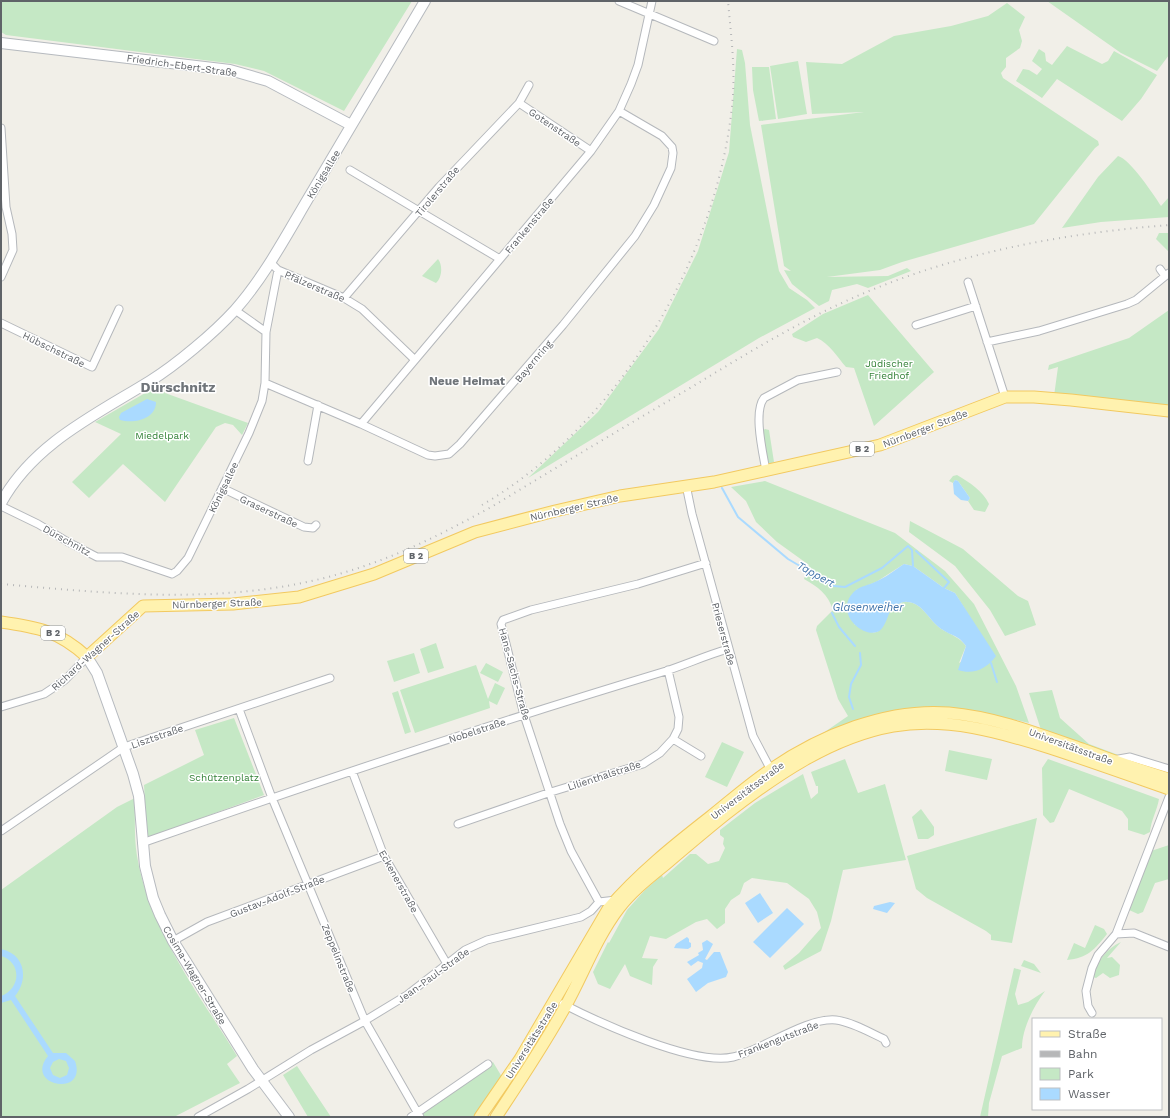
<svg xmlns="http://www.w3.org/2000/svg" width="1170" height="1118" font-family="'Work Sans',sans-serif">
  <style>
    .green { fill: #c5e8c5; fill-rule: evenodd }
    .water { fill: #aadaff; fill-rule: evenodd }
    .lines { fill: none; stroke-linecap: round; stroke-linejoin: round }
    .stream { stroke: #aadaff; stroke-width: 2 }
    .street-casing { stroke: #b5b8bc; stroke-width: 9 }
    .secondary-casing { stroke: #b6babf; stroke-width: 12 }
    .primary-casing { stroke: #f2c960; stroke-width: 13 }
    .street { stroke: #fff; stroke-width: 7 }
    .secondary { stroke: #fff; stroke-width: 10 }
    .primary { stroke: #fff2af; stroke-width: 11 }
    .rail { stroke: #b6b7b8; stroke-width: 2; stroke-dasharray: 1 5; stroke-linecap: butt }
    .labels { text-anchor: middle; stroke-width: 3; stroke-linejoin: round; paint-order: stroke }
    .shield { fill: #fff; stroke: #8f9295; stroke-width: 1 }
    .shield-label { font-size: 9px; font-weight: bold; fill: #5f6368 }
    .street-label { font-size: 10px; fill: #5f6368; stroke: #fff }
    .park-label { font-size: 10px; fill: #348238; stroke: #fff }
    .water-label { font-size: 11px; font-style: italic; fill: #4174aa; stroke: #fff }
    .quarter-label { font-size: 12px; font-weight: bold; fill: #70757a; stroke: #fff }
    .district-label { font-size: 14px; font-weight: bold; fill: #70757a; stroke: #fff }
  </style>
  <rect width="100%" height="100%" fill="#f1efe8"/>
  <path class="green" d="M1,1H412L344,111L264,71L235,64L6,35L1,32Z
    M1047,1H1169V55L1157,71L1121,53Z
    M1007,3L1025,17L1019,30L1022,41L1020,48L1006,58V67L1001,73L1003,78L1098,141L1099,145L1095,148L1034,224L902,262L880,270L827,277L888,276L907,268L911,271L868,288L857,284L832,290L829,301L819,306L792,284L784,270L791,271L784,266L761,125L864,112L812,114L806,62L842,64L894,36L951,26L988,16Z
    M1067,46L1102,64L1108,61L1114,51L1157,75L1141,99L1122,121L1057,79L1042,98L1016,81L1023,69L1029,70L1037,75L1042,69L1032,61L1039,49L1045,53L1046,61L1052,65Z
    M737,49L742,50L745,63L750,125L779,271L789,288L807,300L815,308L759,338L528,478L598,412L659,329L698,251L729,152Z
    M798,61L807,114L778,119L770,66Z
    M752,67H769L776,119L759,121L753,90Z
    M1118,156C1130,159 1154,195 1161,206L1169,197V217L1101,222L1062,228L1098,177Z
    M1159,233H1169V252L1156,239Z
    M438,259C443,265 442,278 436,283L422,276Z
    M868,295L934,372L874,426L854,368L846,367C837,357 830,344 817,338L806,342L793,337L792,334L823,314Z
    M1169,310V406L1123,400L1054,396L1058,367L1048,370L1049,365L1129,338Z
    M159,385L165,393L248,423L242,435L233,425L225,423L216,427L165,502L123,464L89,498L72,482L121,434L95,422Z
    M765,429L769,430L774,462L770,464L766,462L762,431Z
    M957,475C969,482 983,491 989,504L985,512L974,510L968,501L970,498L958,481L955,480L953,483L949,481L953,476Z
    M765,481L895,533L945,571L974,604L1016,686L1029,723L971,710L927,709L816,738L848,716L838,699L816,630L817,626L833,610C828,594 818,587 804,579L809,565L777,542L756,522L746,501L731,487ZM904,564L913,566L944,588L955,593L988,647L959,663L966,646C959,637 953,636 943,630C930,623 923,602 907,602C903,601 897,605 892,607C878,629 884,642 854,624L856,590L876,582Z
    M910,521L963,549L1018,596L1028,601L1036,625L1005,636L990,610L955,566L909,532Z
    M436,643L444,668L428,673L420,649Z
    M414,653L420,673L394,682L387,661Z
    M486,663L503,672L498,682L480,673Z
    M476,665L488,699L495,683L505,688L497,705L489,701L490,708L415,733L400,690Z
    M1052,690L1060,718L1089,744L1169,774L1042,733L1029,693Z
    M398,691L411,732L405,734L392,693Z
    M234,718L264,795L147,838L144,785L204,755L195,730Z
    M722,742L744,752L727,787L705,777Z
    M949,750L992,759L987,780L945,771Z
    M845,759L858,793L885,784L906,860L843,870L831,921L821,951L785,970L783,966L799,953L821,928L817,912L809,899L787,883L752,878L744,883L740,894L731,900L725,909V923L717,929L707,919L696,922L666,939L650,936L642,958L658,959L653,967L652,985L630,976L625,964L610,989L598,984L593,972L608,942L609,943L627,910L645,890L662,875L663,878L690,854H696L708,864L719,861L725,848L723,844L724,838L720,835V830L755,803L803,774L811,799L818,793V786H816L811,772Z
    M1048,759L1159,799C1157,811 1151,820 1150,832L1144,835L1128,830V819L1122,811L1069,789L1054,822L1050,823L1043,815L1042,768Z
    M135,798C135,817 134,838 137,856C149,929 199,994 237,1056L227,1064L240,1083L174,1117H1V890L117,807Z
    M921,809L934,827V835L928,839H918L912,817Z
    M1037,818L1012,943L991,940V935L986,931L927,898L916,889L907,856Z
    M1169,845V879L1155,883L1143,912L1138,914L1129,910L1151,851Z
    M1095,925L1104,929L1107,934C1094,950 1088,958 1067,960L1074,943L1085,948Z
    M1121,942L1107,958L1112,957L1120,965L1119,975L1110,978L1103,973L1096,978L1093,977C1097,961 1106,949 1121,942Z
    M1024,960L1034,964L1041,973L1021,966Z
    M1014,968L1021,970L1015,994L1018,1005L1028,1002L1045,991C1034,1006 1022,1028 1022,1048L1002,1056L989,1103L988,1117H980Z
    M493,1062L502,1077L474,1117H419Z
    M297,1066L331,1117H308L283,1075Z"/>
  <path class="water" d="M147,399L156,402C156,419 134,424 120,420L119,417L121,413Z
    M955,480L958,481L970,498L968,501L961,500L954,494L953,483Z
    M904,564L913,566L944,588L955,593L996,656C987,669 973,675 958,670L966,646C958,635 954,637 943,630C930,623 923,602 907,602C903,601 897,605 892,607C888,614 885,630 877,632C861,638 832,610 856,590C861,586 869,585 875,582C885,578 895,570 904,564Z
    M760,893L773,913L758,923L745,903Z
    M890,902L895,903L887,913L873,909L874,906Z
    M787,908L804,924L770,958L753,942Z
    M687,937L689,939V942L691,943V947L688,949L674,948L676,944Z
    M707,940L713,944L705,959L707,960L714,952H720L728,972L726,977L708,983L696,992L687,979L702,968L703,963L698,961L691,966L687,962L699,955L698,953L703,950L702,943Z
    M1,949C25,954 29,979 15,996L53,1053H66L75,1061C88,1098 23,1086 48,1056L11,1000L1,1003V996C21,989 22,962 1,956ZM59,1059L66,1061L69,1068L67,1075L60,1078L53,1075L50,1068L53,1062Z"/>
  <g class="lines">
    <path class="stream" d="M722,488L738,517L788,559L834,586L845,587L882,568L908,546L912,550L913,566
      M916,551L949,582L944,588
      M832,613L839,627L855,646
      M991,663L997,682
      M853,709L849,697L851,684L861,665L860,653"/>
    <defs>
      <path id="street" d="M619,1L714,41
        M519,103L591,151
        M1,128L6,207L12,234L13,250L1,277
        M350,170L500,259
        M270,262L278,270L344,298L362,309L414,359
        M1160,269L1165,276
        M968,282L1005,397
        M344,298L439,187L519,103L529,85
        M235,310L266,332
        M1,323L92,367L119,309
        M916,325L976,306
        M987,342L1039,331L1127,304L1136,300L1169,273
        M265,383L361,424L428,455L435,456L449,454L460,444L563,325L635,236L654,205L671,168L673,153L672,147L662,136L619,111
        M361,424L591,151L619,111L631,84L638,65L652,1
        M308,461L318,405
        M766,471C763,453 753,412 764,398L798,380L837,372
        M686,485L692,514L753,736L772,772
        M222,488L304,527L313,528L316,525
        M1,506L38,524L68,542L97,557H122L172,574L177,571L188,558L249,433L262,401L265,383L266,332L278,270
        M1,707L44,694L65,680L87,657
        M239,709L272,798L365,1021L420,1117
        M673,739L701,756
        M1113,760L1130,757L1169,769
        M352,771L384,856L447,964
        M458,824L551,792L643,764L660,753L673,739L678,729L679,717L668,670
        M1,831L124,747L330,678
        M142,843C316,782 490,724 666,671C687,664 707,655 728,649
        M599,902L571,851L560,824L524,715L501,624L503,620L531,610L638,584L706,563
        M1116,934L1134,933L1169,947
        M173,941L207,922L384,856
        M563,1004C600,1023 694,1066 733,1057C762,1050 807,1017 836,1020C852,1022 869,1032 884,1039L886,1043
        M1092,1013L1088,1006L1086,991L1092,968L1098,955L1116,934L1169,797
        M198,1117L248,1089L311,1050L361,1023L407,995L465,950L487,940L581,917L591,911L599,902L616,900
        M411,1117L488,1064"/>
      <path id="secondary" d="M1,43L230,70L268,81L351,125
        M1,503C33,444 95,415 150,381C176,365 214,333 235,310C266,275 288,232 312,192C350,128 387,65 425,1
        M87,657L97,673L133,774L139,796L145,866L153,898L160,915L173,941L253,1069L289,1117"/>
      <path id="primary" d="M1,622C37,627 59,631 87,657L143,606L233,604L299,597L374,574L475,532L555,511L620,496L714,482L880,445L1005,397H1034L1071,400L1169,411
        M480,1117L520,1059L608,909C638,874 674,845 710,817C730,801 749,784 770,770C821,735 887,708 949,713C995,717 1039,734 1082,749C1111,760 1140,770 1169,779
        M496,1117C520,1081 544,1045 565,1007C583,975 596,938 619,908C632,891 649,878 666,864C686,847 706,830 726,814C775,776 831,737 893,726C948,717 999,732 1050,748C1090,761 1129,775 1169,789"/>
    </defs>
    <use href="#street" class="street-casing"/>
    <use href="#secondary" class="secondary-casing"/>
    <use href="#primary" class="primary-casing"/>
    <use href="#street" class="street"/>
    <use href="#secondary" class="secondary"/>
    <use href="#primary" class="primary"/>
    <path class="rail" d="M482,505C617,426 716,261 732,106C736,72 731,36 728,1
      M1,584C127,595 248,608 370,564C413,549 453,528 493,506C557,467 621,429 685,391C748,353 810,314 879,287C972,250 1069,233 1169,225"/>
  </g>
  <g class="labels">
    <g class="shield">
      <rect x="850" y="442" width="24" height="14" rx="3"/>
      <rect x="404" y="549" width="24" height="14" rx="3"/>
      <rect x="41" y="626" width="24" height="14" rx="3"/>
    </g>
    <g class="shield-label">
      <text x="862" y="452">B 2</text>
      <text x="416" y="559">B 2</text>
      <text x="53" y="636">B 2</text>
    </g>
    <g class="street-label">
      <text transform="translate(182 65) rotate(8)" y="4">Friedrich-Ebert-Straße</text>
      <text transform="translate(555 127) rotate(34)" y="4">Gotenstraße</text>
      <text transform="translate(323 174) rotate(-59)" y="4">Königsallee</text>
      <text transform="translate(437 191) rotate(-50)" y="4">Tirolerstraße</text>
      <text transform="translate(529 225) rotate(-50)" y="4">Frankenstraße</text>
      <text transform="translate(315 286) rotate(23)" y="4">Pfälzerstraße</text>
      <text transform="translate(54 349) rotate(26)" y="4">Hübschstraße</text>
      <text transform="translate(533 361) rotate(-50)" y="4">Bayernring</text>
      <text transform="translate(925 428) rotate(-21)" y="4">Nürnberger Straße</text>
      <text transform="translate(223 487) rotate(-64)" y="4">Königsallee</text>
      <text transform="translate(574 507) rotate(-13)" y="4">Nürnberger Straße</text>
      <text transform="translate(269 511) rotate(25)" y="4">Graserstraße</text>
      <text transform="translate(67 540) rotate(29)" y="4">Dürschnitz</text>
      <text transform="translate(217 603) rotate(-2)" y="4">Nürnberger Straße</text>
      <text transform="translate(724 634) rotate(75)" y="4">Prieserstraße</text>
      <text transform="translate(95 650) rotate(-42)" y="4">Richard-Wagner-Straße</text>
      <text transform="translate(515 674) rotate(75)" y="4">Hans-Sachs-Straße</text>
      <text transform="translate(477 730) rotate(-18)" y="4">Nobelstraße</text>
      <text transform="translate(157 736) rotate(-19)" y="4">Lisztstraße</text>
      <text transform="translate(1071 746) rotate(20)" y="4">Universitätsstraße</text>
      <text transform="translate(604 775) rotate(-18)" y="4">Lilienthalstraße</text>
      <text transform="translate(747 790) rotate(-37)" y="4">Universitätsstraße</text>
      <text transform="translate(399 881) rotate(61)" y="4">Eckenerstraße</text>
      <text transform="translate(277 896) rotate(-21)" y="4">Gustav-Adolf-Straße</text>
      <text transform="translate(339 958) rotate(68)" y="4">Zeppelinstraße</text>
      <text transform="translate(195 975) rotate(59)" y="4">Cosima-Wagner-Straße</text>
      <text transform="translate(433 975) rotate(-36)" y="4">Jean-Paul-Straße</text>
      <text transform="translate(778 1039) rotate(-21)" y="4">Frankengutstraße</text>
      <text transform="translate(531 1040) rotate(-58)" y="4">Universitätsstraße</text>
    </g>
    <g class="park-label">
      <text x="889" y="367">Jüdischer<tspan x="889" dy="12">Friedhof</tspan></text>
      <text x="162" y="439">Miedelpark</text>
      <text x="224" y="781">Schützenplatz</text>
    </g>
    <g class="water-label">
      <text transform="translate(816 574) rotate(29)" y="4">Tappert</text>
      <text x="868" y="611">Glasenweiher</text>
    </g>
    <g class="quarter-label">
      <text x="467" y="385">Neue Heimat</text>
    </g>
    <g class="district-label">
      <text x="178" y="392">Dürschnitz</text>
    </g>
  </g>
  <rect width="1170" height="1118" fill="none" stroke="#5f6368" stroke-width="4"/>
  <rect x="1032" y="1018" width="130" height="92" fill="#ffffff" stroke="#bfc1c3"/>
  <rect x="1040" y="1031" width="20" height="6" fill="#fff2af" stroke="#bfc1c3"/>
  <text x="1068" y="1038" font-size="12" fill="#5f6368">Straße</text>
  <rect x="1040" y="1051" width="20" height="6" fill="#b6b7b8" stroke="#bfc1c3"/>
  <text x="1068" y="1058" font-size="12" fill="#5f6368">Bahn</text>
  <rect x="1040" y="1068" width="20" height="12" fill="#c5e8c5" stroke="#bfc1c3"/>
  <text x="1068" y="1078" font-size="12" fill="#5f6368">Park</text>
  <rect x="1040" y="1088" width="20" height="12" fill="#aadaff" stroke="#bfc1c3"/>
  <text x="1068" y="1098" font-size="12" fill="#5f6368">Wasser</text>
</svg>
